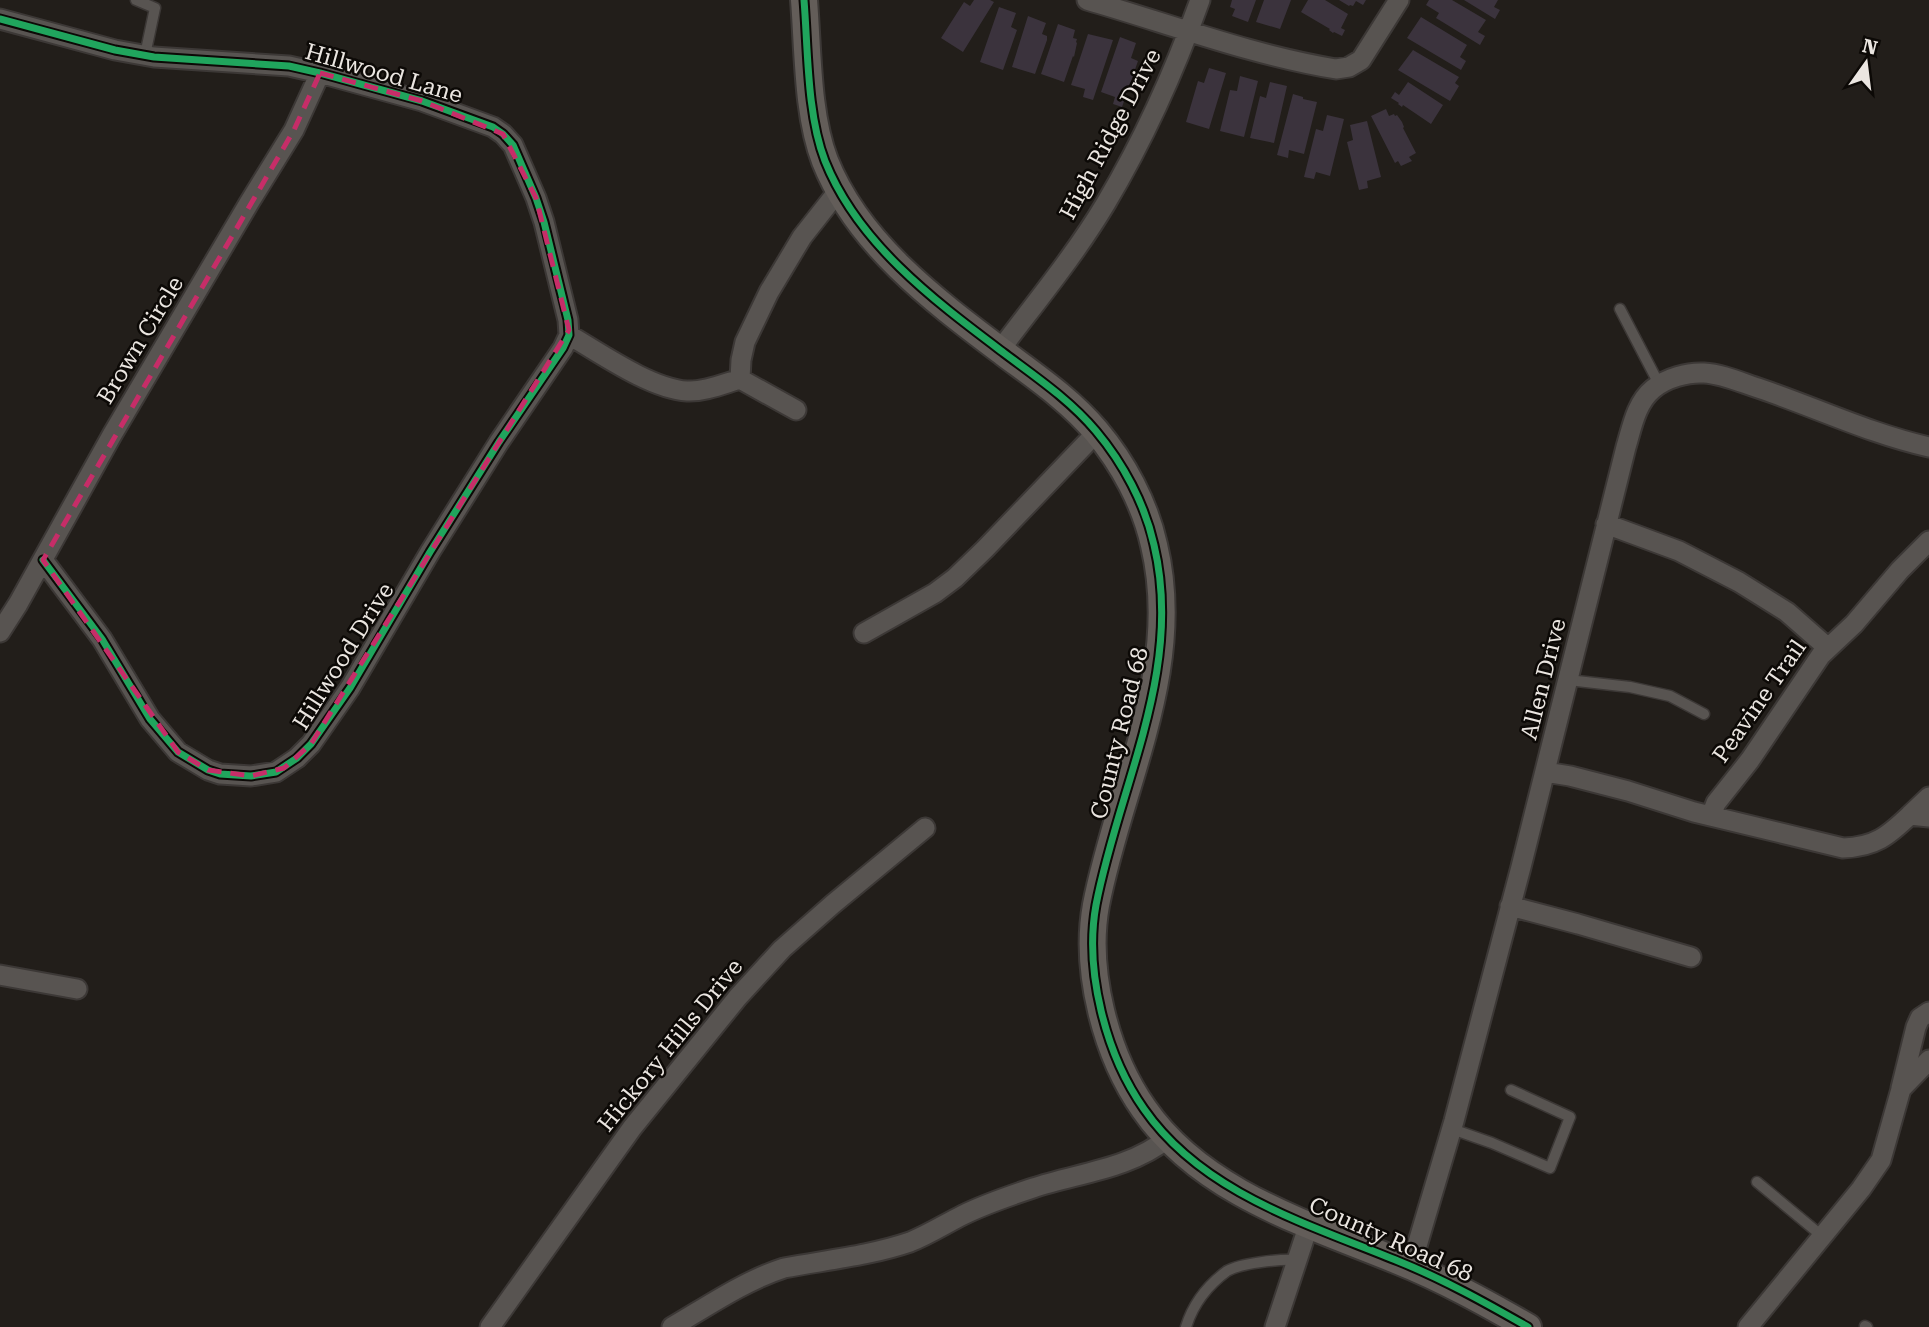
<svg xmlns="http://www.w3.org/2000/svg" width="1929" height="1327" font-family="'Roboto Serif',serif">
  <style>
    .building { fill: #3b333d }
    .lines { fill: none; stroke-linecap: round; stroke-linejoin: round }
    .lane-casing { stroke: #3c3836; stroke-width: 13 }
    .street-casing { stroke: #3c3836; stroke-width: 23 }
    .secondary-casing { stroke: #3c3836; stroke-width: 30 }
    .lane { stroke: #585451; stroke-width: 10 }
    .street { stroke: #585451; stroke-width: 19 }
    .secondary { stroke: #635d59; stroke-width: 26 }
    .cycleway-casing { stroke: #0c0906; stroke-width: 11 }
    .cycleway { stroke: #20a55d; stroke-width: 7 }
    .marked { fill: none; stroke: #c62d68; stroke-width: 5; stroke-dasharray: 14 9; stroke-linejoin: round }
    .labels { text-anchor: middle; stroke-width: 5; stroke-linejoin: round; paint-order: stroke }
    .street-label { font-size: 23px; fill: #ebe6e1; stroke: #0c0906 }
  </style>
  <rect width="100%" height="100%" fill="#221e1a"/>
  <path class="building" d="M974,0H990L994,2L963,52L941,38L964,2L970,6Z
    M1232,0H1256L1248,22L1232,16L1235,9L1230,7Z
    M1264,0H1291L1280,29L1256,22Z
    M1308,0H1325L1348,14L1341,28L1345,30L1342,36L1334,32L1333,33L1329,30L1330,29L1301,12Z
    M1339,0H1366L1363,5L1356,1L1353,6L1350,5L1349,6Z
    M1429,0H1452L1486,20L1478,32L1485,36L1480,45L1436,18L1439,13L1426,5Z
    M1464,0H1498L1494,7L1500,10L1495,19Z
    M999,7L1016,13L1011,27L1017,30L1003,70L980,62Z
    M1028,16L1046,23L1042,34L1047,36V40L1035,74L1012,67Z
    M1421,17L1467,45L1460,57L1466,61L1461,70L1407,38Z
    M1058,24L1075,30L1073,38L1077,39L1076,42L1077,43L1074,57L1073,56L1064,82L1041,74Z
    M1088,34L1113,40L1093,100L1083,97L1085,89L1071,85Z
    M1120,37L1136,43L1131,58L1138,61L1122,107L1113,104L1115,97L1101,92Z
    M1413,50L1459,77L1455,83L1459,86L1450,101L1398,70Z
    M1209,68L1226,73L1209,129L1186,122L1198,81L1204,83Z
    M1240,76L1258,81L1244,137L1220,131L1230,90L1237,91Z
    M1270,82L1287,86L1274,143L1250,138L1260,96L1266,98Z
    M1408,82L1443,105L1431,124L1403,105L1402,107L1398,104L1399,103L1391,98L1395,92L1399,95Z
    M1293,94L1303,97V99L1317,102L1304,154L1289,150L1288,158L1277,155Z
    M1386,109L1389,116L1394,114L1395,116L1397,115L1402,122L1404,127L1403,128L1416,153L1409,157L1412,161L1401,166L1398,161L1395,163L1371,116Z
    M1327,115L1344,119L1330,176L1316,172L1314,179L1304,177L1316,129L1323,131Z
    M1367,121L1381,177L1367,181L1368,188L1359,190L1347,142L1353,140L1350,125Z"/>
  <g class="lines">
    <defs>
      <path id="lane" d="M136,0L155,8L145,55
        M1620,309L1659,384
        M1568,680L1630,687L1670,696L1704,714
        M1452,1129L1492,1143L1550,1168L1570,1117L1511,1090
        M1757,1182L1822,1236
        M1865,1326L1867,1327
        M1186,1327C1193,1304 1208,1285 1227,1271C1241,1263 1280,1259 1297,1260"/>
      <path id="street" d="M1087,0C1170,24 1251,55 1336,69L1349,67L1361,60L1399,0
        M0,19L115,50L154,57L289,66L320,73L422,101L493,127L503,134L513,145L536,198L544,222L568,320L569,335L563,348L499,442L430,552L350,688L311,744L297,758L276,772L251,776L220,774L208,770L178,752L150,719L102,639L43,560
        M569,335C600,353 651,389 687,391C704,392 723,384 740,379
        M1000,350C1036,302 1075,255 1106,203C1144,139 1175,70 1200,0
        M740,379L741,360L745,342L769,292L802,237L839,190
        M740,379L796,410
        M1606,524L1679,551L1739,582L1787,612L1828,648
        M0,632L18,604L112,435L249,203L294,130L320,73
        M864,633L935,593L955,578L985,549L1097,432
        M1545,772L1570,776L1628,791L1694,812L1843,848C1875,847 1888,836 1910,815L1929,817
        M1910,815L1929,797
        M1711,816L1716,803L1750,760L1821,655L1854,624L1900,570L1929,541
        M1510,906L1578,924L1691,957
        M0,975L77,989
        M1901,1088L1916,1027L1920,1018L1929,1012
        M1411,1266L1454,1121L1521,867L1626,447C1632,427 1636,403 1653,389C1666,378 1688,372 1704,373C1723,374 1742,383 1761,389C1817,408 1871,434 1929,447
        M490,1327L632,1128L738,997L782,949L833,904L925,828
        M672,1327C708,1306 744,1281 784,1268C826,1260 869,1256 910,1242C928,1235 945,1224 963,1215C985,1204 1009,1196 1033,1188C1078,1173 1130,1169 1168,1138
        M1275,1327L1309,1224
        M1748,1327L1861,1189L1881,1160L1901,1089L1929,1060"/>
      <path id="secondary" d="M804,0C808,50 807,115 825,161C858,244 935,301 1004,353C1036,377 1070,400 1096,431C1123,463 1145,504 1154,545C1184,670 1119,785 1096,905C1084,971 1106,1055 1144,1109C1202,1193 1308,1224 1398,1261C1443,1279 1486,1303 1528,1327"/>
    </defs>
    <use href="#lane" class="lane-casing"/>
    <use href="#street" class="street-casing"/>
    <use href="#secondary" class="secondary-casing"/>
    <use href="#lane" class="lane"/>
    <use href="#street" class="street"/>
    <use href="#secondary" class="secondary"/>
    <defs>
      <path id="cycleway" d="M804,0C808,50 807,115 825,161C858,244 935,301 1004,353C1036,377 1070,400 1096,431C1123,463 1145,504 1154,545C1184,670 1119,785 1096,905C1084,971 1106,1055 1144,1109C1202,1193 1308,1224 1398,1261C1443,1279 1486,1303 1528,1327
        M0,19L115,50L154,57L289,66L320,73L422,101L493,127L503,134L513,145L536,198L544,222L568,320L569,335L563,348L499,442L430,552L350,688L311,744L297,758L276,772L251,776L220,774L208,770L178,752L150,719L102,639L43,560"/>
    </defs>
    <use href="#cycleway" class="cycleway-casing"/>
    <use href="#cycleway" class="cycleway"/>
  </g>
  <path class="marked" d="M320,73L422,101L503,134L536,198L569,330L311,744L284,768L251,776L208,770L178,752L43,560L294,130Z"/>
  <g class="labels">
    <g class="street-label">
      <text transform="translate(384 73) rotate(16)" y="8">Hillwood Lane</text>
      <text transform="translate(1110 134) rotate(-62)" y="8">High Ridge Drive</text>
      <text transform="translate(140 340) rotate(-59)" y="8">Brown Circle</text>
      <text transform="translate(343 656) rotate(-58)" y="8">Hillwood Drive</text>
      <text transform="translate(1543 679) rotate(-76)" y="8">Allen Drive</text>
      <text transform="translate(1759 701) rotate(-55)" y="8">Peavine Trail</text>
      <text transform="translate(1119 733) rotate(-76)" y="8">County Road 68</text>
      <text transform="translate(670 1045) rotate(-51)" y="8">Hickory Hills Drive</text>
      <text transform="translate(1391 1239) rotate(24)" y="8">County Road 68</text>
    </g>
  </g>
  <g transform="translate(1866 63) rotate(14)" stroke="#0c0906" stroke-width="5" paint-order="stroke">
  <path d="M0-5L12 26L0 18L-12 26Z" fill="#ebe6e1"/>
  <text y="-10" font-size="19" font-weight="bold" text-anchor="middle" fill="#ebe6e1">N</text>
  </g>
</svg>
